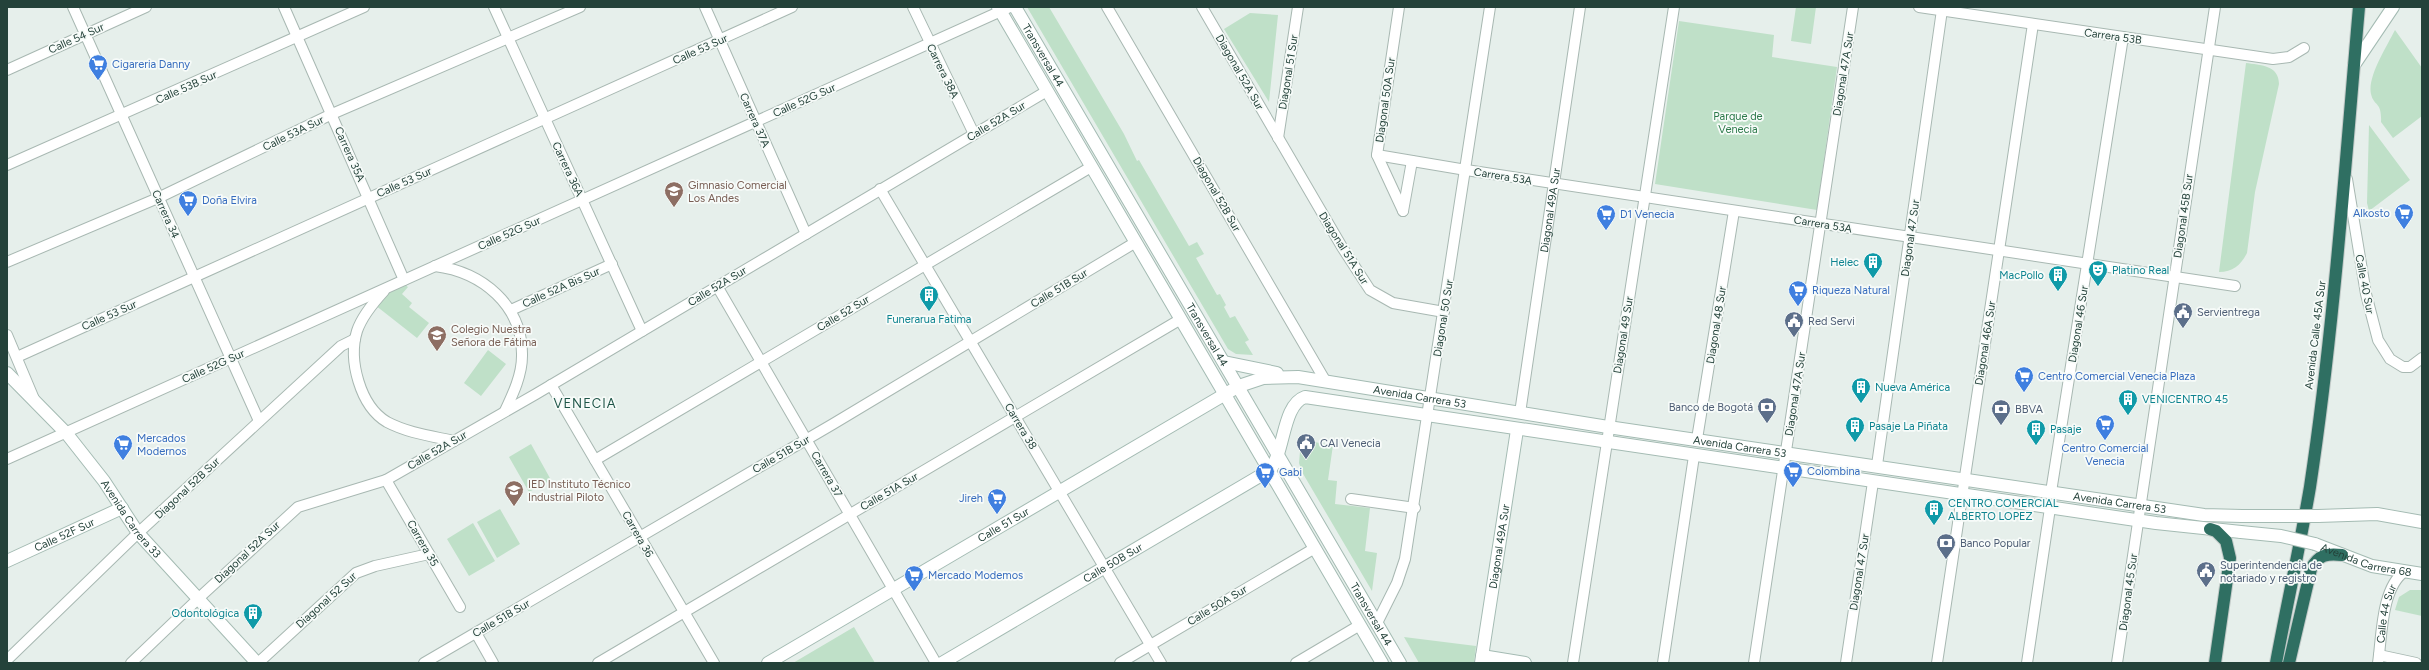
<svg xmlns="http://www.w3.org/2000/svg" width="2429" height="670" font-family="Figtree,sans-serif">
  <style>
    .green { fill: #bfe0c8 }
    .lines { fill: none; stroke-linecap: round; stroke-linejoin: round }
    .street-casing { stroke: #a8b8b2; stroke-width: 12 }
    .secondary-casing { stroke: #a4bbb3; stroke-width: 14 }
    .highway-casing { stroke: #c2cac8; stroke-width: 14 }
    .street { stroke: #fff; stroke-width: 10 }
    .secondary { stroke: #fff; stroke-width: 12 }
    .highway { stroke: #2f6f62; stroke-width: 12 }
    .secondary-bridge-casing { stroke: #a4bbb3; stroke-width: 14; stroke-linecap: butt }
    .secondary-bridge { stroke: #fff; stroke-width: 12 }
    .labels { text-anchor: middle; stroke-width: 3.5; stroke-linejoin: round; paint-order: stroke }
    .street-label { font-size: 11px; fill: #24423a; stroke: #f7fbf9 }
    .shop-label { font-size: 11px; fill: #366cbe; stroke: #f7fbf9; text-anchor: start }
    .park-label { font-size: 11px; fill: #2d7a4b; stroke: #f7fbf9 }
    .education-label { font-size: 11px; fill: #785e54; stroke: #f7fbf9; text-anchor: start }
    .culture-label { font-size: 11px; fill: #0d838f; stroke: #f7fbf9; text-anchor: start }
    .service-label { font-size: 11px; fill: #4e5e75; stroke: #f7fbf9; text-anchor: start }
    .quarter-label { font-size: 13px; letter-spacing: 1px; fill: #1f5548; stroke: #f7fbf9 }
  </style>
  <rect width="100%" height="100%" fill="#e6efeb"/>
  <path class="green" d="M1027,7H1049L1124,134L1137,161L1139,160L1189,246L1197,242L1204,254L1196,258L1217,295L1220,294L1226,305L1224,307L1230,318L1235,316L1249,340L1245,342L1253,355L1236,354L1228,349Z
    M1796,7H1816L1811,44L1791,41Z
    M1250,13L1278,15L1269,102L1224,29Z
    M1679,21L1774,35L1772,57L1837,67L1817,210L1655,184Z
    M2395,30L2422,68V116L2393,138L2381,122C2382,101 2374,107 2371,94C2367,77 2387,46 2395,30Z
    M2246,63C2260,65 2279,65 2279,84L2255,192L2247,253C2241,265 2233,272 2219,272Z
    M2369,125L2410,180L2369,211L2367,203Z
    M405,285L408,287L402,294L412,303L409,307L429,323L417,338L375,305L388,292Z
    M488,350L506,364L481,396L464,383Z
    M1301,440L1333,445L1328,480L1337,481L1335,504L1370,508L1365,551L1377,553L1372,591L1302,472L1299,463Z
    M531,444L551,480L529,492L509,457Z
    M500,509L520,544L497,558L477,522Z
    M473,523L495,561L469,576L447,539Z
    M2410,590H2422V616L2395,610L2399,597Z
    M854,627L875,663H793Z
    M1404,637L1476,646L1474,663H1419Z"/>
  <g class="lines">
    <defs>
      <g id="street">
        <path d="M73,7L259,421"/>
        <path d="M284,7L404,280"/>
        <path d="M494,7L642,331"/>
        <path d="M705,7L806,234"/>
        <path d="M913,7L974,134"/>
        <path d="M1107,7L1326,382"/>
        <path d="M1202,7L1342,247L1370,290L1393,303L1444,312"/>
        <path d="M1399,7L1377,155L1403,211"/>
        <path d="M1919,7L2273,59L2289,57L2304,48"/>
        <path d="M7,70L146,7"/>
        <path d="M1278,138L1298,7"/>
        <path d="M1377,155L1466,170L2235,286"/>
        <path d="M7,165L364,7"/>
        <path d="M2347,179L2366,294L2378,340L2390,359L2403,367H2410L2422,358"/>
        <path d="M880,189L1161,663"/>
        <path d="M1403,211L1412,161"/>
        <path d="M7,262L158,198L332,114L580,7"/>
        <path d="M435,266C482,272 523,305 522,356C522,375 513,394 505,411"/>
        <path d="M717,286L936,663"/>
        <path d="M384,291C373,303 362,316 357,331C348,360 360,406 387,422C408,433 431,436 454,441"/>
        <path d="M511,310L612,264"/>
        <path d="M7,335L34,399"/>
        <path d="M17,357L792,7"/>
        <path d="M551,385L714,663"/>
        <path id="s1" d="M1520,413L1580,7"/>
        <path d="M1697,439L1734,211"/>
        <path d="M7,459L1010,7"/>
        <path d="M595,460L1091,167"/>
        <path d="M1877,465L1942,10"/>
        <path d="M386,480L460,607"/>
        <path d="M2051,492L2123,37"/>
        <path d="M1351,499L1415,508"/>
        <path d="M1377,623L1397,583L1405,559L1490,7"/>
        <path d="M476,633L493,663"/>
        <path d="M2379,655L2416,663"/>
        <path d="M7,660L138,533L341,346L355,339"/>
        <path d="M131,663L201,596L298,507L386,480L536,394L1047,91"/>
        <path d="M258,663L356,573L375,566L429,554"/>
        <path d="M424,663L833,424L1136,242"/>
        <path d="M598,663L1181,319"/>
        <path d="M1120,663L1315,548"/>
        <path d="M1296,663L1360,625"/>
        <path d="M1573,663L1674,7"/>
        <path d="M1663,663L1694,456"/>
        <path d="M1754,663L1853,7"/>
        <path d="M1846,663L1873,482"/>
        <path d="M1937,663L2033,24"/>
        <path d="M2027,663L2050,508"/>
        <path d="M2117,663L2215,7"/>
        <path id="s2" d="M2378,663C2382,636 2381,588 2405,571"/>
      </g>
      <g id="secondary">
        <path d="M998,7L1382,663"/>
        <path id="s3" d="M1015,7L1400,663"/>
        <path d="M2354,65L2393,7"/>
        <path d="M1224,362L1277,373"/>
        <path id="s4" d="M7,373L67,434L104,481L138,533L257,663"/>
        <path d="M2318,516L2377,514L2422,522"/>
        <path id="s5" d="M2315,544L2372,566L2422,574"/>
        <path id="s6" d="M7,561L122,508"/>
        <path d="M1482,656L1525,663"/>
        <path id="s7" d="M768,663L1239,386L1263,378L1298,377L1608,427L2204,515L2242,516"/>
        <path id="s8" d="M942,663L1270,470C1285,452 1282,405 1305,397L2156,523L2241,532"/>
        <path id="s9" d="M1481,663L1517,430"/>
      </g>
      <path id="highway" d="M2210,529L2216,531L2226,541L2230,558L2215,663
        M2276,663C2287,604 2300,546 2310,487C2334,328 2345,167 2359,7
        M2289,663L2311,569C2318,555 2327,553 2342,555"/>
    </defs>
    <use href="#street" class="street-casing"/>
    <use href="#secondary" class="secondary-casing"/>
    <use href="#highway" class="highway-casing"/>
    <use href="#street" class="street"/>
    <use href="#secondary" class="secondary"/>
    <use href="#highway" class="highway"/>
    <defs>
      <path id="secondary-bridge" d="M2242,516H2318
        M2241,532L2281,536L2315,544"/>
    </defs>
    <use href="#secondary-bridge" class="secondary-bridge-casing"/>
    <use href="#secondary-bridge" class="secondary-bridge"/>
  </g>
  <defs>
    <symbol id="supermarket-pin" viewBox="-11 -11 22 30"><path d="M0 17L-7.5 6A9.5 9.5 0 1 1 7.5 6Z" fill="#3f7fe0" stroke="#f7fbf9"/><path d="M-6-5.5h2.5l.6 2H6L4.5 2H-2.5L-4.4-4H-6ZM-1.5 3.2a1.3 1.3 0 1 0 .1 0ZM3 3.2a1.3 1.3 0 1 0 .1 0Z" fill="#fff"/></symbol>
    <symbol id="school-pin" viewBox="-11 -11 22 30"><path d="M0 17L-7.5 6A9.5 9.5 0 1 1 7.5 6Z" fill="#8d6e63" stroke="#f7fbf9"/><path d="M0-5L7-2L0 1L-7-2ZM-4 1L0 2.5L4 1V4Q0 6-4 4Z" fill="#fff"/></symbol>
    <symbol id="building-pin" viewBox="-11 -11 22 30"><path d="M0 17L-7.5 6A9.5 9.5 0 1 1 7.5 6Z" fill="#0f9aa8" stroke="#f7fbf9"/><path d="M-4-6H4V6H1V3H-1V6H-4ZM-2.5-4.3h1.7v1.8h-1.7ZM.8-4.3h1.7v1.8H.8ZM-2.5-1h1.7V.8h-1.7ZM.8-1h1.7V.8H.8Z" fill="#fff"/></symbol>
    <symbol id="theatre-pin" viewBox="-11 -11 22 30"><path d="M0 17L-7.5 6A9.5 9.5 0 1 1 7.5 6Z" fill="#0f9aa8" stroke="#f7fbf9"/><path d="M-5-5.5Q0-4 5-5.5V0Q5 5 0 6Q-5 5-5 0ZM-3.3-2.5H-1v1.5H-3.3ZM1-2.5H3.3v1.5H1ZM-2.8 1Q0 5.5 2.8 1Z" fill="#fff"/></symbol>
    <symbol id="civic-pin" viewBox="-11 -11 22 30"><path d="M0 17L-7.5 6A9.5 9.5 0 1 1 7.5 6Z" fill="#5c6f8a" stroke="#f7fbf9"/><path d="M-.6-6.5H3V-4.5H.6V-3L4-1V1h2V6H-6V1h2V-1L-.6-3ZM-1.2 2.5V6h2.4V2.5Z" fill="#fff"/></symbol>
    <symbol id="bank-pin" viewBox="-11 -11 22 30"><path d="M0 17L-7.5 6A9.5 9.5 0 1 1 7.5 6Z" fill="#5c6f8a" stroke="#f7fbf9"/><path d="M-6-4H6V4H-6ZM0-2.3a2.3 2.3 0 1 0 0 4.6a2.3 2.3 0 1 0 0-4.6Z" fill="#fff"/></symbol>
  </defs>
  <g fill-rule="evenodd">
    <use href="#supermarket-pin" x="87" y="53" width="22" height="30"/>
    <use href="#school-pin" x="663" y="180" width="22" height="30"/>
    <use href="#supermarket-pin" x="177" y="189" width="22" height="30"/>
    <use href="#supermarket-pin" x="2393" y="202" width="22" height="30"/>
    <use href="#supermarket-pin" x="1595" y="203" width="22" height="30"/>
    <use href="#building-pin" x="1862" y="251" width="22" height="30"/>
    <use href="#theatre-pin" x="2087" y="259" width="22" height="30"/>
    <use href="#building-pin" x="2047" y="264" width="22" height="30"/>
    <use href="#supermarket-pin" x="1787" y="279" width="22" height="30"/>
    <use href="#building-pin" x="918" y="284" width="22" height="30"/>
    <use href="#civic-pin" x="2172" y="301" width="22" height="30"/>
    <use href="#civic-pin" x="1783" y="310" width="22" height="30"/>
    <use href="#school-pin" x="426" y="324" width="22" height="30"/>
    <use href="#supermarket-pin" x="2013" y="365" width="22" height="30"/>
    <use href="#building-pin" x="1850" y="376" width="22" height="30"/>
    <use href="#building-pin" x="2117" y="388" width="22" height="30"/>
    <use href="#bank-pin" x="1756" y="396" width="22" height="30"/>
    <use href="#bank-pin" x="1990" y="398" width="22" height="30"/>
    <use href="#supermarket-pin" x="2094" y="413" width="22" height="30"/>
    <use href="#building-pin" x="1844" y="415" width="22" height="30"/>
    <use href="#building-pin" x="2025" y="418" width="22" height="30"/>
    <use href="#civic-pin" x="1295" y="432" width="22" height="30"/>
    <use href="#supermarket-pin" x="112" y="433" width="22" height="30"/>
    <use href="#supermarket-pin" x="1782" y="460" width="22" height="30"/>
    <use href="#supermarket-pin" x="1254" y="461" width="22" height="30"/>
    <use href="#school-pin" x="503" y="479" width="22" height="30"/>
    <use href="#supermarket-pin" x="986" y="487" width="22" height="30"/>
    <use href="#building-pin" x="1923" y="498" width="22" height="30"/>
    <use href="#bank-pin" x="1935" y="532" width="22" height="30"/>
    <use href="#civic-pin" x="2195" y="560" width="22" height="30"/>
    <use href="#supermarket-pin" x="903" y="564" width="22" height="30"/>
    <use href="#building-pin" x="242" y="602" width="22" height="30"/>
  </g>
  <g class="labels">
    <g class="street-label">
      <text transform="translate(2113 36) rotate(8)" y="4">Carrera 53B</text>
      <text transform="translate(76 38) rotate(-24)" y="4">Calle 54 Sur</text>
      <text transform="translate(700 49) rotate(-24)" y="4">Calle 53 Sur</text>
      <text dy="4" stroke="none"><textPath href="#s3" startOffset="56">Transversal 44</textPath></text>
      <text transform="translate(943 71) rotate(64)" y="4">Carrera 38A</text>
      <text transform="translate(1240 72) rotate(60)" y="4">Diagonal 52A Sur</text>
      <text transform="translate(1288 72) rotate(-81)" y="4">Diagonal 51 Sur</text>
      <text transform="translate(1843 74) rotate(-81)" y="4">Diagonal 47A Sur</text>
      <text transform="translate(186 87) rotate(-24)" y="4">Calle 53B Sur</text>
      <text transform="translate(804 100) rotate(-24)" y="4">Calle 52G Sur</text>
      <text transform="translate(1385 100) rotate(-82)" y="4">Diagonal 50A Sur</text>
      <text transform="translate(755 120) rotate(66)" y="4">Carrera 37A</text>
      <text transform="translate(996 121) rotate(-31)" y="4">Calle 52A Sur</text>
      <text transform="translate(293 133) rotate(-26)" y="4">Calle 53A Sur</text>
      <text transform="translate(350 154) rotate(66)" y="4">Carrera 35A</text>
      <text transform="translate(568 169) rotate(65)" y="4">Carrera 36A</text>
      <text transform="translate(1503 176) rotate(9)" y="4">Carrera 53A</text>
      <text transform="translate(404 182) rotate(-24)" y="4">Calle 53 Sur</text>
      <text transform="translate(1217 194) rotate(60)" y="4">Diagonal 52B Sur</text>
      <text dy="4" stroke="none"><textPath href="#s1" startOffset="205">Diagonal 49A Sur</textPath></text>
      <text transform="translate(166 214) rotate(66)" y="4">Carrera 34</text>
      <text transform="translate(2183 216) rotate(-82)" y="4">Diagonal 45B Sur</text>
      <text transform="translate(1823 224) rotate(9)" y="4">Carrera 53A</text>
      <text transform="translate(509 233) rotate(-24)" y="4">Calle 52G Sur</text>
      <text transform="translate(1910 238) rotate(-82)" y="4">Diagonal 47 Sur</text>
      <text transform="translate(1344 248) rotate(58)" y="4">Diagonal 51A Sur</text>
      <text transform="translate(2365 284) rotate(79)" y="4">Calle 40 Sur</text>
      <text transform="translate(717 286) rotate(-31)" y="4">Calle 52A Sur</text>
      <text transform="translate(561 287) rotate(-24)" y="4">Calle 52A Bis Sur</text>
      <text transform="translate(1059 288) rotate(-31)" y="4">Calle 51B Sur</text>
      <text transform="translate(843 313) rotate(-31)" y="4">Calle 52 Sur</text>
      <text transform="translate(109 315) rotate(-24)" y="4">Calle 53 Sur</text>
      <text transform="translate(1443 318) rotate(-81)" y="4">Diagonal 50 Sur</text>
      <text transform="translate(2078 324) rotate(-81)" y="4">Diagonal 46 Sur</text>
      <text transform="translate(1716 325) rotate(-81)" y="4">Diagonal 48 Sur</text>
      <text dy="4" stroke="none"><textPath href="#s3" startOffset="380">Transversal 44</textPath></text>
      <text transform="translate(1623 335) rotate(-81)" y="4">Diagonal 49 Sur</text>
      <text transform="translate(2315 335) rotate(-83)" y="4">Avenida Calle 45A Sur</text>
      <text transform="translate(1985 343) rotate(-81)" y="4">Diagonal 46A Sur</text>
      <text transform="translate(213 366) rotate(-24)" y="4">Calle 52G Sur</text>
      <text transform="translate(1795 394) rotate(-81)" y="4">Diagonal 47A Sur</text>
      <text dy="4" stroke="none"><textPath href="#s7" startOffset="730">Avenida Carrera 53</textPath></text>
      <text transform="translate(1021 426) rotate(59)" y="4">Carrera 38</text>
      <text dy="4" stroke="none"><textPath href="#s7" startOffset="1054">Avenida Carrera 53</textPath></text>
      <text transform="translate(437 450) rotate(-30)" y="4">Calle 52A Sur</text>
      <text transform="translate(781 454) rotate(-30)" y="4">Calle 51B Sur</text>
      <text transform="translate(827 474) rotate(60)" y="4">Carrera 37</text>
      <text transform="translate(187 488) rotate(-43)" y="4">Diagonal 52B Sur</text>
      <text transform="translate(889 491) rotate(-30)" y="4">Calle 51A Sur</text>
      <text dy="4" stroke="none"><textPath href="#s7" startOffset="1438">Avenida Carrera 53</textPath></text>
      <text dy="4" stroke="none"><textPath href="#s4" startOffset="192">Avenida Carrera 33</textPath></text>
      <text dy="4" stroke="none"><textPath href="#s7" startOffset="273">Calle 51 Sur</textPath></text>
      <text transform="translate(638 534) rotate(60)" y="4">Carrera 36</text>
      <text dy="4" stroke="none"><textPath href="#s6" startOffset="63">Calle 52F Sur</textPath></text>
      <text transform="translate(423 543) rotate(60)" y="4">Carrera 35</text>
      <text dy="4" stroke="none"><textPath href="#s9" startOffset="118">Diagonal 49A Sur</textPath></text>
      <text transform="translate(247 552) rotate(-43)" y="4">Diagonal 52A Sur</text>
      <text dy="4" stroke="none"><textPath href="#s5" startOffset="54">Avenida Carrera 68</textPath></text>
      <text dy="4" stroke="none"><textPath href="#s8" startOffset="198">Calle 50B Sur</textPath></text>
      <text transform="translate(1859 572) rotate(-81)" y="4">Diagonal 47 Sur</text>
      <text transform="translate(2128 592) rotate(-82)" y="4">Diagonal 45 Sur</text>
      <text transform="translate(326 600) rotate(-42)" y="4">Diagonal 52 Sur</text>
      <text transform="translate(1217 605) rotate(-31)" y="4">Calle 50A Sur</text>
      <text dy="4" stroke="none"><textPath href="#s3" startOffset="704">Transversal 44</textPath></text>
      <text dy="4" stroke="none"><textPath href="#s2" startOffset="50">Calle 44 Sur</textPath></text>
      <text transform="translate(501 618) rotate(-30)" y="4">Calle 51B Sur</text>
    </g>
    <g class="shop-label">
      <text x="112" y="68">Cigareria Danny</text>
      <text x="202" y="204">Doña Elvira</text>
      <text x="2390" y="217" text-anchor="end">Alkosto</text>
      <text x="1620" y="218">D1 Venecia</text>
      <text x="1812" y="294">Riqueza Natural</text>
      <text x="2038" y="380">Centro Comercial Venecia Plaza</text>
      <text x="137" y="442">Mercados<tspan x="137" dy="13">Modernos</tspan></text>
      <text x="2105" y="452" text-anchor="middle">Centro Comercial<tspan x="2105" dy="13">Venecia</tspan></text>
      <text x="1807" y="475">Colombina</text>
      <text x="1279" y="476">Gabi</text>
      <text x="983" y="502" text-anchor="end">Jireh</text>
      <text x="928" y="579">Mercado Modemos</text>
    </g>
    <g class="park-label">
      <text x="1738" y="120">Parque de<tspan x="1738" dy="13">Venecia</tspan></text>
    </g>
    <g class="education-label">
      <text x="688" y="189">Gimnasio Comercial<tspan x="688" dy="13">Los Andes</tspan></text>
      <text x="451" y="333">Colegio Nuestra<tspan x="451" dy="13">Señora de Fátima</tspan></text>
      <text x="528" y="488">IED Instituto Técnico<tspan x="528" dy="13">Industrial Piloto</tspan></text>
    </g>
    <g class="culture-label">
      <text x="1859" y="266" text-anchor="end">Helec</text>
      <text x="2112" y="274">Platino Real</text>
      <text x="2044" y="279" text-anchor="end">MacPollo</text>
      <text x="929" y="323" text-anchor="middle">Funerarua Fatima</text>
      <text x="1875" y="391">Nueva América</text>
      <text x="2142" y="403">VENICENTRO 45</text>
      <text x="1869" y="430">Pasaje La Piñata</text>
      <text x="2050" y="433">Pasaje</text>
      <text x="1948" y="507">CENTRO COMERCIAL<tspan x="1948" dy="13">ALBERTO LOPEZ</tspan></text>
      <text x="239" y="617" text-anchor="end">Odontológica</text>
    </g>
    <g class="service-label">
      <text x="2197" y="316">Servientrega</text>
      <text x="1808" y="325">Red Servi</text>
      <text x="1753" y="411" text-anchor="end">Banco de Bogotá</text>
      <text x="2015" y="413">BBVA</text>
      <text x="1320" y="447">CAI Venecia</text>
      <text x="1960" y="547">Banco Popular</text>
      <text x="2220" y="569">Superintendencia de<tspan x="2220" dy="13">notariado y registro</tspan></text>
    </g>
    <g class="quarter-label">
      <text x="585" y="408">VENECIA</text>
    </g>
  </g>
  <rect width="2429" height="670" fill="none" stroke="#24423a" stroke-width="16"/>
</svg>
